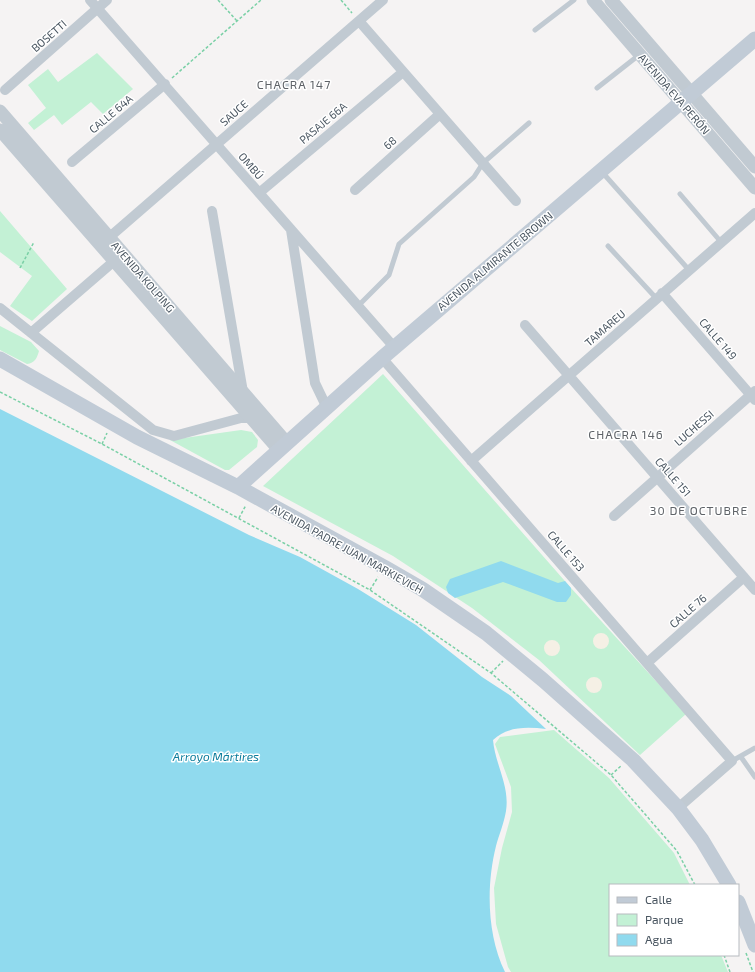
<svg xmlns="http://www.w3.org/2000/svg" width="755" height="972" font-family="'Exo 2',sans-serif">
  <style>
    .green { fill: #c3f1d5 }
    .sand { fill: #f5f0e5 }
    .water { fill: #90daee }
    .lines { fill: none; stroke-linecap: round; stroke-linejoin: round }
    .path { stroke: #7ad0a6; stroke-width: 1.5; stroke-dasharray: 3 2; stroke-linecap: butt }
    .service { stroke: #c1cad2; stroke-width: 5 }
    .minor { stroke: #c1cad2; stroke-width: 10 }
    .tertiary { stroke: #c1cad2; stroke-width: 13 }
    .secondary { stroke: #c1cbd6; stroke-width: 15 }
    .labels { text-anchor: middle; stroke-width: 3; stroke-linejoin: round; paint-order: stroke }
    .street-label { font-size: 11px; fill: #4a5661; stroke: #fff }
    .neighbourhood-label { font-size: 12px; letter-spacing: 1px; fill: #5f6368; stroke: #fff }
    .water-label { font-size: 12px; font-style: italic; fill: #0c7c9b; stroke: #fff }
  </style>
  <rect width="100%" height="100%" fill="#f5f3f3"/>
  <path class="green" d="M97,53L133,89L103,114L91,102L62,125L54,115L34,130L28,123L46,108L28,85L48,69L58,82Z
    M0,211L67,289L32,321L10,306L32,276L0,252Z
    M0,326L31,342L39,351C37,358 35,363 27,364L0,350Z
    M383,374L571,588L686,714L640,755L539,660L472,608L393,556L263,486Z
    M241,430L252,432L258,440L257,447L229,470H225L170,440Z
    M554,730L609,778L674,853L690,885H610V955H721L728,972H511L508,967L496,924L494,888L502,848L512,812L511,787L495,744L500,737Z"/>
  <path class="sand" d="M593 641a8 8 0 1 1 16 0a8 8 0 1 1-16 0Z
    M544 648a8 8 0 1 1 16 0a8 8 0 1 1-16 0Z
    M586 685a8 8 0 1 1 16 0a8 8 0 1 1-16 0Z"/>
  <path class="water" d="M0,409L249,535L300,557L358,589L416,625L482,677L511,696L546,729C527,727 508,726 493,740C495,764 510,786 506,811C504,823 499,835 496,846C486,886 487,935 505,972H0Z
    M501,561L558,583L565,581L571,588V595L566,602H557L503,582L455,598L448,593L446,587L450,579Z"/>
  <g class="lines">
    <path class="path" d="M218,0L237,21
      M341,0L352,13
      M172,78L261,0
      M20,268L34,242
      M0,392L102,444L370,590L491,673L611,775L677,851L695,885
      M102,444L107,433
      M239,518L246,505
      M370,590L378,577
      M491,673L503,661
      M611,775L622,765
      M746,953L753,972
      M724,955L730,972"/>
    <path class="service" d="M535,30L574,0
      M597,88L639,55
      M602,172L689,270
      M680,194L721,242
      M608,246L656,298
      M358,306L389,275L399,244L474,177L483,163L529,123
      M741,757L755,777
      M732,761L755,748"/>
    <path class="minor" d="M90,0L394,347
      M359,21L516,201
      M5,90L107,0
      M72,162L165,84
      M355,190L440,114
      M259,193L403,72
      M212,211L243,392
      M291,230L315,383L327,408
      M105,241L383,0
      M662,293L755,400
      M0,308L153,430L174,436L241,418H251
      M525,325L755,590
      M32,332L120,256
      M382,358L732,761L678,808
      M471,461L755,213
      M614,516L755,391
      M647,663L744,577"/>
    <path class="tertiary" d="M593,0L755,188
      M611,0L755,167
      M0,111L287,443
      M0,130L279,450"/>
    <path class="secondary" d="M0,359L137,437L238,487L384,567L422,589L486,633L543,680L633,760L678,808L702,840L729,885
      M238,487L382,358L755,39
      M738,902L755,945"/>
  </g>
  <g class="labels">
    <g class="street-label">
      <text transform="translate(49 36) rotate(-41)" y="4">BOSETTI</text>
      <text transform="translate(674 94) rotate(49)" y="4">AVENIDA EVA PERÓN</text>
      <text transform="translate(234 113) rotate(-41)" y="4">SAUCE</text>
      <text transform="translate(111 114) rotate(-40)" y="4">CALLE 64A</text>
      <text transform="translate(323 123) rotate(-40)" y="4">PASAJE 66A</text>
      <text transform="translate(390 143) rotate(-42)" y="4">68</text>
      <text transform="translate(251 166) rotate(49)" y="4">OMBÚ</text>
      <text transform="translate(495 261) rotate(-40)" y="4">AVENIDA ALMIRANTE BROWN</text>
      <text transform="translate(143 277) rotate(49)" y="4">AVENIDA KOLPING</text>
      <text transform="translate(605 328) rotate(-41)" y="4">TAMAREU</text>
      <text transform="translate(718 339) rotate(49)" y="4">CALLE 149</text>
      <text transform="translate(694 428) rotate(-41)" y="4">LUCHESSI</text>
      <text transform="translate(673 477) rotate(49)" y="4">CALLE 151</text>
      <text transform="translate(347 549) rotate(29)" y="4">AVENIDA PADRE JUAN MARKIEVICH</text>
      <text transform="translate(566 551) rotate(49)" y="4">CALLE 153</text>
      <text transform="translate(688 611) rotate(-41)" y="4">CALLE 76</text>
    </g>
    <g class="neighbourhood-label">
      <text x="294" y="89">CHACRA 147</text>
      <text x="626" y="439">CHACRA 146</text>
      <text x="699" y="515">30 DE OCTUBRE</text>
    </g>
    <g class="water-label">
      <text x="216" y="761">Arroyo Mártires</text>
    </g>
  </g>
  <rect x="609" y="884" width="130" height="72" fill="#ffffff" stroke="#b7bbc0"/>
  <rect x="617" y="897" width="20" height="6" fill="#c1cbd6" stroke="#b7bbc0"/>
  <text x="645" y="904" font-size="12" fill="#4a5661">Calle</text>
  <rect x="617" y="914" width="20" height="12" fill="#c3f1d5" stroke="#b7bbc0"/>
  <text x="645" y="924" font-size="12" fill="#4a5661">Parque</text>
  <rect x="617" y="934" width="20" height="12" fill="#90daee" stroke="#b7bbc0"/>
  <text x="645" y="944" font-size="12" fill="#4a5661">Agua</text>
</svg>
